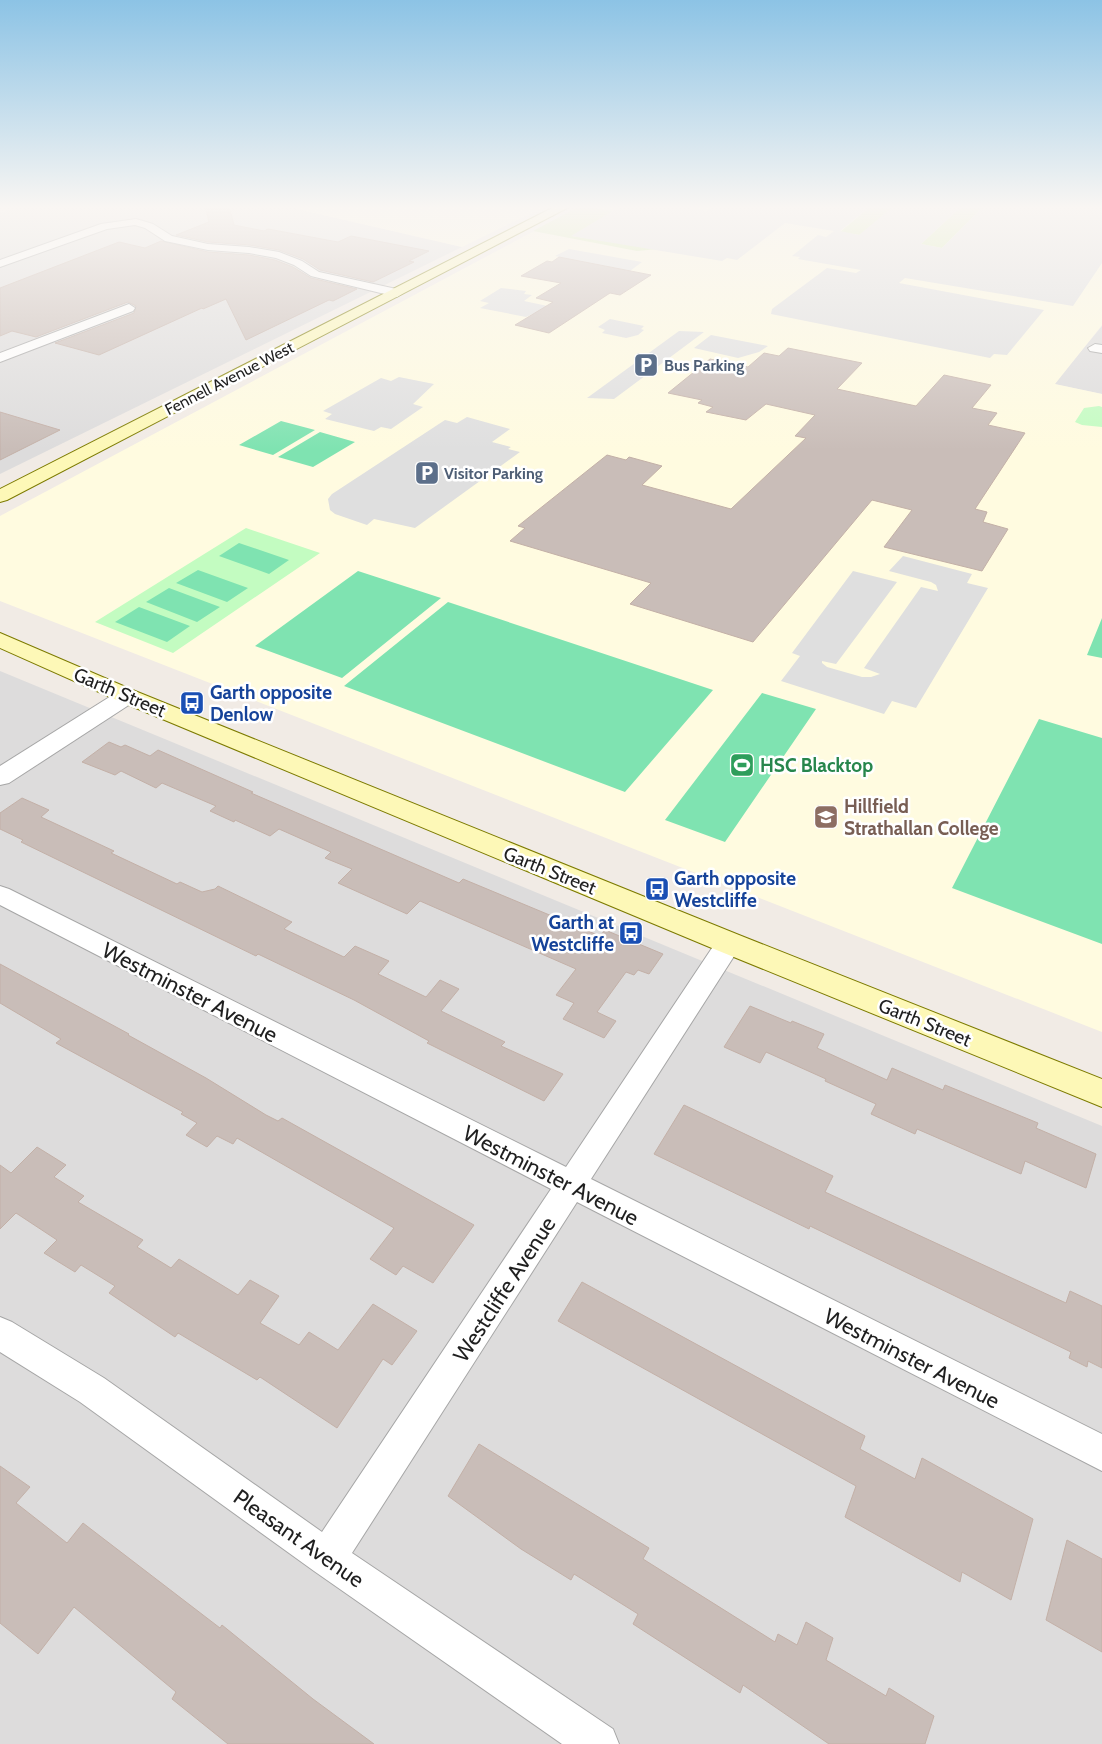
<svg xmlns="http://www.w3.org/2000/svg" width="1102" height="1744" font-family="Cabin,sans-serif">
  <style>
    .residential { fill: #dddcdc }
    .education { fill: #fffbe0 }
    .grass { fill: #d3eda9 }
    .park { fill: #c3fcc1 }
    .pitch { fill: #7fe3b1 }
    .parking { fill: #dfdfdf }
    .building { fill: #c9bdb8; stroke: #c3b0a7 }
    .lines { fill: none; stroke-linecap: round; stroke-linejoin: round }
    .minor-casing { stroke: #a6a6a6; stroke-width: 2 }
    .tertiary-casing { stroke: #a6a6a6; stroke-width: 2 }
    .secondary-casing { stroke: #7d7b00; stroke-width: 2 }
    .minor { fill: #fff; fill-rule: evenodd }
    .tertiary { fill: #fff; fill-rule: evenodd }
    .secondary { fill: #fdf8b7; fill-rule: evenodd }
    .labels { text-anchor: middle; stroke-width: 5; stroke-linejoin: round; paint-order: stroke }
    .far-service-label { font-size: 16px; font-weight: bold; fill: #4e5e75; stroke: #fff; text-anchor: start }
    .far-street-label { font-size: 16px; fill: #1f1f1f; stroke: #fff }
    .street-label { font-size: 19px; fill: #1f1f1f; stroke: #fff }
    .transit-label { font-size: 19px; font-weight: bold; fill: #164399; stroke: #fff; text-anchor: start }
    .leisure-label { font-size: 19px; font-weight: bold; fill: #27864d; stroke: #fff; text-anchor: start }
    .education-label { font-size: 19px; font-weight: bold; fill: #785e54; stroke: #fff; text-anchor: start }
    .near-street-label { font-size: 22px; fill: #1f1f1f; stroke: #fff }
  </style>
  <rect width="100%" height="100%" fill="#f1ebe5"/>
  <path class="residential" d="M21,206H284L462,247L0,474V213Z
    M1102,326V394L1054,384Z
    M0,671L1102,1126V1744H0Z"/>
  <path class="education" d="M284,206H546L462,247Z
    M581,206H1102V325L1055,384L1102,394V1032L0,601V516Z"/>
  <path class="grass" d="M580,206L613,211L572,236L658,249L637,251L533,231Z
    M871,206H894L860,235L840,232Z
    M962,206H984L942,248L921,244Z"/>
  <path class="park" d="M1099,406L1102,407V427L1082,425L1075,422L1084,408Z
    M246,528L320,553L173,653L95,622Z"/>
  <path class="pitch" d="M281,421L315,430L273,455L239,445Z
    M320,432L355,442L313,467L278,457Z
    M239,543L289,560L269,574L219,556Z
    M198,570L248,588L227,602L176,583Z
    M358,571L441,598L342,678L255,646Z
    M169,588L220,607L197,622L146,602Z
    M448,602L713,690L625,792L344,686Z
    M139,607L190,626L167,642L115,622Z
    M1102,618V658L1087,655Z
    M762,693L816,709L725,842L665,820Z
    M1039,719L1102,738V944L952,888Z"/>
  <path class="parking" d="M621,206H672L706,211L713,206H871L840,231L859,235L894,206H962L921,244L942,248L984,206H1102V263L1073,306L905,278L899,283L1044,310L1007,355L994,354L990,358L771,314L772,309L827,268L856,273L861,270L798,259L800,257L792,256L818,235L826,237L834,231L785,223L737,260L727,258L722,261L571,236Z
    M569,249L642,262L630,271L555,256Z
    M501,288L526,291L524,294L532,295L524,301L576,312L535,313L526,317L480,308L489,303L480,301Z
    M610,319L644,326L641,329L644,330L638,335L626,338L602,333L605,330L598,327Z
    M679,331L704,332L614,399L587,398Z
    M711,335L768,346L759,352L738,358L694,348Z
    M399,377L434,384L413,404L423,407L391,429L381,427L374,431L325,419L332,414L323,411L381,378L391,381Z
    M467,417L510,429L492,442L511,447L508,449L520,452L415,528L374,519L367,525L335,514L330,510L328,499L332,494L445,420L457,423Z
    M903,556L972,574L967,583L988,588L916,708L892,701L884,714L781,681L800,656L792,653L853,571L897,582L836,664L822,661V663L827,667L862,677H871L880,674L864,668L921,587L938,591L936,585L931,582L889,571Z"/>
  <path class="building" d="M205,206H229L234,225L264,231L268,229L338,242L351,236L429,251L409,261L414,262L373,282L320,270L303,259L279,250L249,245L208,242L176,235L209,222Z
    M161,241L208,252L249,255L275,260L293,267L311,278L357,289L333,301L329,300L246,340L226,299L203,309L202,308L99,355L55,343L134,313L136,306L128,302L36,337L12,331L0,336V288L119,242L145,248Z
    M559,257L651,275L620,295L610,293L549,333L515,325L553,302L536,298L561,283L521,276L547,261L552,262Z
    M788,348L862,363L837,389L916,406L944,375L991,385L972,408L997,413L988,425L1025,433L975,509L987,512L983,522L1008,529L982,571L884,547L912,510L872,500L753,642L630,604L651,583L510,541L525,528L518,526L607,455L626,460L629,457L662,466L642,485L731,509L806,438L795,436L815,415L766,404L746,420L706,412L713,407L698,403L702,400L668,393L710,359L748,367L764,353L779,356Z
    M0,412L60,430L0,460Z
    M109,742L121,747L125,745L150,756L158,750L253,792L251,793L459,883L463,879L600,936L605,930L663,954L649,974L638,970L634,975L626,972L597,1012L616,1021L604,1038L563,1019L574,1003L556,995L576,969L420,901L407,914L338,883L352,869L325,858L331,852L279,829L270,836L235,820L234,822L210,811L216,806L162,783L156,788L121,771L115,775L82,762Z
    M22,798L49,810L41,817L114,851L111,853L177,884L180,882L202,892L215,889L218,886L292,922L284,929L344,957L355,946L389,961L378,974L426,997L440,980L459,989L441,1011L505,1042L501,1046L563,1074L544,1101L427,1043L429,1041L354,1000L258,954L256,956L21,842L23,840L0,829V813Z
    M0,964L129,1034L128,1035L206,1078L266,1115L278,1121L282,1118L474,1225L433,1283L403,1266L396,1275L370,1259L394,1228L237,1138L233,1144L217,1136L207,1147L186,1135L197,1123L181,1114L183,1112L56,1043L61,1039L0,1003Z
    M750,1006L791,1023L792,1021L824,1034L817,1048L887,1080L892,1068L943,1090L945,1085L1038,1123L1036,1128L1096,1154L1086,1188L1025,1161L1021,1174L917,1129L915,1134L871,1114L876,1104L825,1081L826,1079L766,1052L760,1063L724,1047Z
    M684,1105L833,1176L825,1192L1066,1303L1070,1291L1102,1306V1368L1088,1361L1087,1367L1069,1358L1071,1352L810,1226L809,1229L654,1154Z
    M37,1147L66,1165L54,1177L84,1196L78,1202L143,1240L137,1247L171,1268L179,1259L238,1295L250,1280L279,1296L260,1323L299,1345L309,1332L338,1350L373,1304L417,1331L392,1365L383,1359L337,1428L260,1377L257,1380L178,1333L175,1337L109,1293L115,1286L81,1265L75,1272L44,1253L57,1240L16,1213L0,1229V1165L11,1173Z
    M582,1282L865,1436L860,1449L915,1479L922,1458L1033,1519L1011,1600L962,1572L960,1582L845,1517L856,1486L558,1321Z
    M479,1444L649,1548L643,1559L775,1642L778,1634L797,1645L806,1622L833,1638L826,1660L886,1696L889,1688L934,1716L925,1744H829L743,1685L740,1693L633,1624L638,1614L574,1574L571,1580L521,1549L448,1496Z
    M0,1466L30,1487L16,1503L67,1543L83,1523L220,1628L222,1625L313,1699L374,1744H228L172,1699L176,1692L74,1607L38,1654L0,1623Z
    M1067,1540L1102,1559V1652L1046,1620Z"/>
  <g class="lines">
    <defs>
      <path id="minor" d="M136,219L153,224L172,236L208,244L249,247L279,252L302,261L319,272L401,290L403,293L397,297L311,276L294,265L276,258L249,253L208,250L165,241L145,228L135,225L107,229L0,267V260L101,224Z
        M129,304L135,308L133,311L0,362V353Z
        M1095,344L1102,345V353L1090,351L1088,348Z
        M0,886L9,889L566,1167L720,936L729,934L738,936L742,943L738,950L591,1179L1102,1434V1471L577,1202L352,1553L613,1729L619,1744H562L314,1571L80,1402L0,1352V1317L12,1322L104,1378L322,1532L551,1189L0,905Z"/>
      <path id="tertiary" d="M127,689L135,691L139,696L135,701L9,783L0,785V766L119,691Z"/>
      <path id="secondary" d="M556,206H571L7,500L0,502V489Z
        M0,633L135,691L739,935L1102,1079V1107L719,951L119,701L0,648Z"/>
    </defs>
    <use href="#minor" class="minor-casing"/>
    <use href="#tertiary" class="tertiary-casing"/>
    <use href="#secondary" class="secondary-casing"/>
    <use href="#minor" class="minor"/>
    <use href="#tertiary" class="tertiary"/>
    <use href="#secondary" class="secondary"/>
  </g>
  <linearGradient id="sky" x2="0" y2="1"><stop stop-color="#8cc3e5"/><stop offset="0.46" stop-color="#f9f6f3"/><stop offset="1" stop-color="#f9f6f3" stop-opacity="0"/></linearGradient>
  <rect width="1102" height="450" fill="url(#sky)"/>
  <defs>
    <symbol id="parking-square" viewBox="-11 -11 22 22"><rect x="-9" y="-9" width="18" height="18" rx="4" fill="#5c6f8a" stroke="#fff"/><path d="M-3.5-5.5H1a3.5 3.5 0 0 1 0 7H-1V5.5H-3.5ZM-1-3.4V-.6H.8a1.4 1.4 0 0 0 0-2.8Z" fill="#fff"/></symbol>
    <symbol id="bus-square" viewBox="-11 -11 22 22"><rect x="-9" y="-9" width="18" height="18" rx="4" fill="#1a4fb4" stroke="#fff"/><path d="M-5-6H5V4H4V6H2V4H-2V6H-4V4H-5ZM-3.5-4V0h7V-4ZM-3.5 1.2v1.5H-2V1.2ZM2 1.2v1.5H3.5V1.2Z" fill="#fff"/></symbol>
    <symbol id="stadium-square" viewBox="-11 -11 22 22"><rect x="-9" y="-9" width="18" height="18" rx="4" fill="#2e9e5b" stroke="#fff"/><path d="M0-5a6.5 5 0 1 0 0 10a6.5 5 0 1 0 0-10ZM-3.5-1.8h7v3.6h-7Z" fill="#fff"/></symbol>
    <symbol id="school-square" viewBox="-11 -11 22 22"><rect x="-9" y="-9" width="18" height="18" rx="4" fill="#8d6e63" stroke="#fff"/><path d="M0-5L7-2L0 1L-7-2ZM-4 1L0 2.5L4 1V4Q0 6-4 4Z" fill="#fff"/></symbol>
  </defs>
  <g fill-rule="evenodd">
    <use href="#parking-square" x="632" y="351" width="28" height="28"/>
    <use href="#parking-square" x="413" y="459" width="28" height="28"/>
    <use href="#bus-square" x="178" y="689" width="28" height="28"/>
    <use href="#stadium-square" x="728" y="751" width="28" height="28"/>
    <use href="#school-square" x="812" y="803" width="28" height="28"/>
    <use href="#bus-square" x="643" y="875" width="28" height="28"/>
    <use href="#bus-square" x="617" y="919" width="28" height="28"/>
  </g>
  <g class="labels">
    <g class="far-service-label">
      <text x="664" y="371">Bus Parking</text>
      <text x="444" y="479">Visitor Parking</text>
    </g>
    <g class="far-street-label">
      <text transform="translate(229 378) rotate(-27)" y="6">Fennell Avenue West</text>
    </g>
    <g class="street-label">
      <text transform="translate(120 692) rotate(23)" y="7">Garth Street</text>
      <text transform="translate(550 870) rotate(22)" y="7">Garth Street</text>
      <text transform="translate(925 1022) rotate(22)" y="7">Garth Street</text>
    </g>
    <g class="transit-label">
      <text x="210" y="699">Garth opposite<tspan x="210" dy="22">Denlow</tspan></text>
      <text x="674" y="885">Garth opposite<tspan x="674" dy="22">Westcliffe</tspan></text>
      <text x="614" y="929" text-anchor="end">Garth at<tspan x="614" dy="22">Westcliffe</tspan></text>
    </g>
    <g class="leisure-label">
      <text x="760" y="772">HSC Blacktop</text>
    </g>
    <g class="education-label">
      <text x="844" y="813">Hillfield<tspan x="844" dy="22">Strathallan College</tspan></text>
    </g>
    <g class="near-street-label">
      <text transform="translate(190 992) rotate(27)" y="8">Westminster Avenue</text>
      <text transform="translate(551 1175) rotate(27)" y="8">Westminster Avenue</text>
      <text transform="translate(504 1289) rotate(-57)" y="8">Westcliffe Avenue</text>
      <text transform="translate(912 1358) rotate(27)" y="8">Westminster Avenue</text>
      <text transform="translate(299 1538) rotate(35)" y="8">Pleasant Avenue</text>
    </g>
  </g>
</svg>
